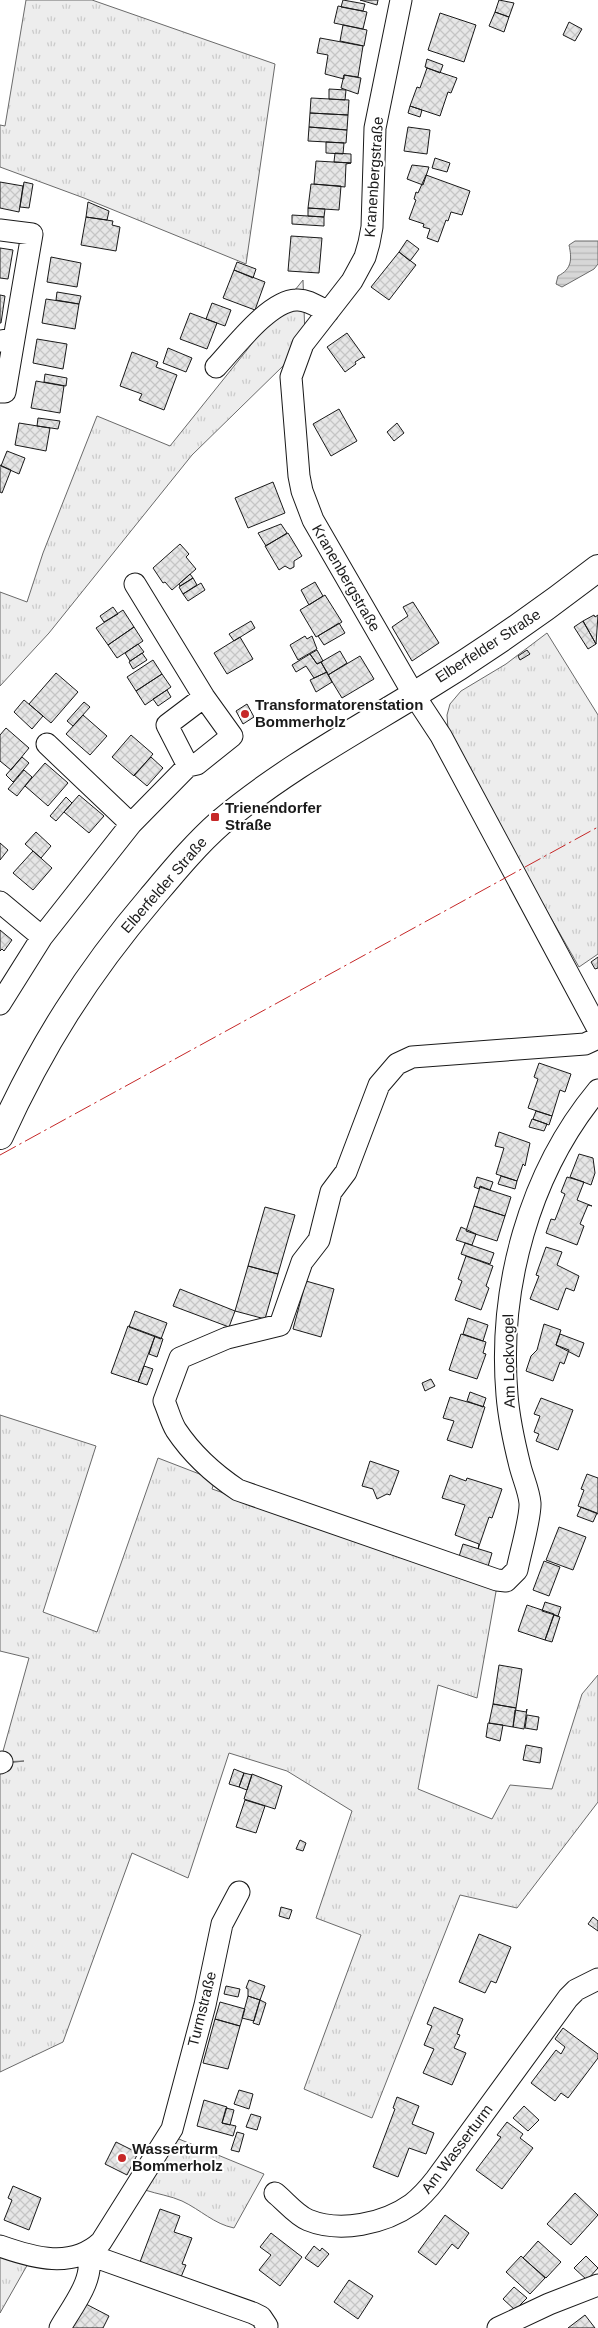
<svg xmlns="http://www.w3.org/2000/svg" width="598" height="2328" font-family="Arial,sans-serif">
  <style>
    .grass { fill: url(#grass-tufts); stroke: #6a6a6a }
    .water { fill: url(#water-rules); stroke: #6a6a6a }
    .building { fill: url(#building-cross-hatch); stroke: #1a1a1a }
    .lines { fill: none; stroke-linecap: round; stroke-linejoin: round }
    .minor-casing { stroke: #1a1a1a; stroke-width: 23 }
    .major-casing { stroke: #1a1a1a; stroke-width: 28 }
    .minor { stroke: #fff; stroke-width: 21 }
    .major { stroke: #fff; stroke-width: 26 }
    .power { stroke: #c62828; stroke-width: 1; stroke-dasharray: 18 4 2.5 4; stroke-linecap: butt }
    .poi-dot { fill: #c62828; stroke: #fff; stroke-width: 2 }
    .labels { text-anchor: middle; stroke-width: 4; stroke-linejoin: round; paint-order: stroke }
    .street-label { font-size: 15px; fill: #1a1a1a; stroke: #fff }
    .poi-label { font-size: 15px; font-weight: bold; fill: #1a1a1a; stroke: #fff; text-anchor: start }
  </style>
  <defs>
    <pattern id="grass-tufts" width="24" height="20" patternUnits="userSpaceOnUse" patternTransform="scale(1.25)"><rect width="24" height="20" fill="#ededed"/><path d="M3 7l-1-3M5 7V3M7 7l1-3M15 17l-1-3M17 17v-4M19 17l1-3" fill="none" stroke="#cbcbcb"/></pattern>
    <pattern id="water-rules" width="6" height="5" patternUnits="userSpaceOnUse" patternTransform="scale(1.25)"><rect width="6" height="5" fill="#d7d7d7"/><path d="M0 2.5h6" fill="none" stroke="#b8b8b8"/></pattern>
    <pattern id="building-cross-hatch" width="8" height="8" patternUnits="userSpaceOnUse" patternTransform="scale(1.25)"><rect width="8" height="8" fill="#e6e6e6"/><path d="M0 0l8 8M0 8l8-8" fill="none" stroke="#c5c5c5"/></pattern>
  </defs>
  <rect width="100%" height="100%" fill="#fff"/>
  <path class="grass" d="M26,0H92L275,64L246,264L84,198L0,167V125L5,126Z
    M303,280L305,337L283,366L192,455L49,633L0,686V592L27,602L43,553L97,416L170,446Z
    M547,633L598,715V954L579,967L508,843L448,729L447,715L450,704L461,691L506,664Z
    M0,1415L96,1446L43,1612L97,1632L158,1458L215,1480L212,1489L497,1586L477,1698L438,1685L418,1789L492,1819L510,1785L552,1789L582,1694L598,1675V1802L517,1908L460,1895L372,2118L304,2089L361,1935L316,1918L352,1811L287,1771L229,1753L188,1878L132,1853L63,2042L0,2072V1764L24,1761L0,1762L29,1658L0,1651Z
    M174,2137L264,2174L234,2228C214,2224 201,2210 182,2201C171,2196 157,2194 145,2190Z
    M0,2252L29,2262L0,2313Z"/>
  <path class="water" d="M575,241H598V264L594,269L562,287L556,284L558,276C572,269 572,259 569,245Z"/>
  <path class="building" d="M343,0L365,4L363,11L341,7Z
    M360,0H378L377,5Z
    M499,0L514,3L509,17L495,12Z
    M338,6L367,12L363,29L334,23Z
    M495,12L509,17L504,32L489,26Z
    M440,13L476,25L464,62L428,50Z
    M569,22L582,29L575,41L563,35Z
    M343,25L367,30L364,46L340,41Z
    M320,38L363,46L358,77L344,75V79L325,74L328,55L317,53Z
    M427,59L443,65L440,73L425,67Z
    M427,68L457,78L451,93L448,92L440,116L410,106L417,87L420,88Z
    M344,75L361,78L358,94L341,88Z
    M329,89L346,90L345,100L329,99Z
    M311,98L349,100L348,115L310,113Z
    M410,106L422,110L420,117L408,113Z
    M310,113L348,115L347,130L309,127Z
    M309,127L347,130L346,143L308,141Z
    M408,127L430,130L427,154L404,151Z
    M326,142L344,143L343,154L326,153Z
    M335,153L351,154V163L334,162Z
    M435,158L450,163L447,172L432,168Z
    M316,161L351,163L346,164L345,187L314,184Z
    M412,165L429,167L423,185L407,179Z
    M426,175L470,191L462,215L451,212L448,221L446,220L438,242L427,238L430,229L423,227L424,224L409,219L416,200L414,199L416,192L418,193Z
    M0,182L23,186L19,212L0,208Z
    M24,182L33,184L29,208L20,207Z
    M311,184L341,186L339,210L308,208Z
    M88,202L109,211L107,220L86,217Z
    M308,208L325,209L324,217L308,216Z
    M292,215L324,217V226L292,224Z
    M86,217L113,221L112,225L120,227L116,251L81,245Z
    M291,236L322,238L319,273L288,271Z
    M407,240L419,249L410,261L399,252Z
    M0,248L13,250L8,279L0,278Z
    M399,252L416,265L389,300L371,287Z
    M51,257L81,263L77,287L47,282Z
    M237,262L256,269L253,278L234,270Z
    M234,270L265,282L255,310L223,298Z
    M57,292L81,296L79,304L56,300Z
    M0,295L5,296L1,323H0Z
    M46,299L79,304L75,329L42,323Z
    M212,303L231,310L225,326L206,319Z
    M190,313L217,323L207,349L180,339Z
    M347,333L365,358L363,357L355,362L356,364L345,372L327,347Z
    M37,339L67,344L63,369L33,363Z
    M168,348L192,358L186,372L163,363Z
    M132,352L158,362L156,367L177,375L164,410L139,400L142,394L120,386Z
    M45,374L67,378L66,386L44,382Z
    M36,381L64,386L60,413L31,408Z
    M339,409L357,441L331,456L313,424Z
    M38,418L60,421L58,429L37,426Z
    M19,423L50,428L46,451L15,445Z
    M397,423L404,433L394,441L387,432Z
    M7,451L25,458L19,474L1,466Z
    M0,465L11,470L2,493L0,492Z
    M273,482L285,513L248,528L235,498Z
    M281,524L287,533L266,546L258,533Z
    M288,533L302,556L294,561V567L290,569L285,566L279,570L265,546Z
    M180,544L189,554L186,557L196,569L172,590L165,582L163,583L153,568Z
    M190,574L193,578L180,586L179,584Z
    M193,578L197,585L183,594L179,587Z
    M315,582L323,596L309,605L301,590Z
    M201,583L205,590L188,601L183,594Z
    M325,595L342,622L316,637L300,610Z
    M413,602L439,643L412,661L392,627L408,616L403,607Z
    M113,607L118,614L104,622L100,616Z
    M123,610L134,627L108,645L96,628Z
    M594,615L595,617L598,615L596,644L583,621Z
    M251,621L255,628L234,641L229,634Z
    M583,621L596,644L588,649L574,627Z
    M339,623L345,633L324,645L318,636Z
    M134,627L143,641L117,658L108,645Z
    M305,636L307,639L312,636L317,649L298,660L290,645Z
    M240,637L253,659L227,674L214,653Z
    M138,644L144,652L130,661L125,653Z
    M317,650L323,661L317,664L310,654Z
    M527,650L530,654L520,660L518,656Z
    M340,651L347,663L328,675L321,662Z
    M142,653L147,660L133,669L129,662Z
    M310,654L317,664L321,662L327,672L314,678L306,666L296,672L292,665Z
    M360,656L374,679L342,698L328,675Z
    M153,660L162,674L136,691L127,677Z
    M327,672L332,682L316,692L310,680Z
    M56,673L78,692L51,723L29,704Z
    M162,674L171,687L145,705L136,691Z
    M167,690L171,697L158,706L153,699Z
    M24,700L43,716L32,729L14,712Z
    M84,702L90,707L73,726L67,721Z
    M247,704L254,717L243,724L236,711Z
    M83,715L107,736L90,755L66,734Z
    M6,728L29,748L11,770L0,761V735Z
    M131,735L153,754L134,776L112,757Z
    M22,757L29,763L13,782L6,775Z
    M151,757L163,768L147,786L134,775Z
    M45,763L68,783L48,806L25,786Z
    M24,770L32,777L17,796L8,789Z
    M79,795L104,816L89,833L64,812Z
    M66,797L72,803L56,821L50,816Z
    M36,832L51,846L41,858L25,844Z
    M0,843L8,850L0,860Z
    M33,851L52,868L33,890L13,873Z
    M0,930L12,940L4,951L2,949L0,951Z
    M598,957V968L595,969L591,962Z
    M539,1063L571,1074L565,1092L560,1090L552,1116L528,1108L538,1079L534,1077Z
    M536,1111L552,1116L549,1125L533,1119Z
    M532,1119L547,1124L544,1131L529,1127Z
    M499,1132L530,1143L525,1166L523,1164L517,1181L496,1174L504,1148L495,1146Z
    M579,1154L593,1158L595,1173L591,1185L570,1177Z
    M501,1176L517,1181L515,1189L498,1184Z
    M477,1177L493,1182L490,1190L480,1186L479,1189L474,1187Z
    M567,1177L584,1182L577,1200L592,1206L588,1205L580,1224L584,1226L577,1245L546,1233L551,1219L555,1220L565,1194L561,1192Z
    M480,1187L511,1197L505,1216L474,1206Z
    M474,1206L505,1216L497,1241L466,1231Z
    M265,1207L295,1215L278,1274L248,1266Z
    M461,1227L476,1234L472,1245L456,1240Z
    M465,1243L494,1253L490,1264L461,1254Z
    M546,1247L562,1252L557,1265L579,1276L574,1291L566,1288L558,1310L530,1299L539,1276L536,1275Z
    M466,1256L493,1266L486,1286L489,1288L481,1310L455,1300L462,1281L458,1279Z
    M248,1266L278,1274L265,1319L235,1311Z
    M306,1281L334,1289L321,1337L293,1329Z
    M180,1289L235,1311L229,1327L173,1306Z
    M135,1311L167,1323L161,1339L129,1327Z
    M468,1318L488,1325L483,1341L463,1334Z
    M544,1324L561,1330L556,1345L569,1350L564,1364L560,1362L553,1381L526,1371L531,1356L537,1350Z
    M128,1326L155,1336L138,1382L111,1373Z
    M461,1334L486,1342L483,1353L486,1354L477,1379L449,1370Z
    M560,1334L584,1343L579,1357L556,1345Z
    M155,1336L163,1339L157,1357L149,1354Z
    M144,1366L153,1369L147,1385L138,1382Z
    M431,1379L435,1386L425,1391L422,1383Z
    M470,1392L486,1398L483,1407L467,1401Z
    M450,1397L485,1407L472,1448L447,1440L454,1421L443,1418Z
    M541,1398L573,1410L558,1450L536,1441L539,1434L534,1432L540,1416L534,1414Z
    M370,1461L399,1471L390,1495L387,1494L377,1499L373,1489L362,1486Z
    M587,1474L598,1478V1514L578,1506L584,1490L581,1489Z
    M450,1475L466,1481L467,1478L502,1489L492,1518L489,1517L478,1549L479,1544L455,1535L465,1505L442,1498Z
    M581,1507L597,1513L593,1522L577,1516Z
    M559,1527L586,1537L573,1570L546,1560Z
    M463,1544L492,1553L486,1573L457,1563Z
    M544,1561L560,1567L549,1596L533,1590Z
    M545,1602L561,1607L558,1616L542,1611Z
    M527,1605L554,1614L545,1640L518,1631Z
    M554,1615L560,1617L552,1642L545,1640Z
    M499,1665L522,1669L516,1708L493,1704Z
    M493,1704L516,1708L513,1727L489,1723Z
    M527,1709L524,1729L513,1727L515,1710L526,1712Z
    M527,1715L539,1717L537,1730L525,1728Z
    M488,1723L503,1725L500,1741L486,1737Z
    M526,1745L542,1748L540,1763L523,1760Z
    M234,1769L244,1773L239,1787L229,1784Z
    M244,1773L252,1775L247,1790L239,1787Z
    M252,1774L282,1786L275,1809L244,1799Z
    M245,1800L265,1806L256,1833L236,1827Z
    M300,1840L306,1843L303,1851L296,1849Z
    M281,1907L292,1910L289,1919L279,1916Z
    M593,1917L598,1921V1931L588,1924Z
    M479,1934L511,1947L496,1983L491,1981L485,1993L459,1982Z
    M249,1980L265,1986L260,2000L248,1996V1989L246,1988Z
    M226,1986L240,1989L238,1997L224,1994Z
    M248,1996L260,2000L254,2021L242,2018Z
    M260,2000L266,2003L259,2025L253,2023Z
    M220,2002L245,2009L240,2026L215,2019Z
    M434,2007L463,2019L457,2034L460,2035L454,2048L466,2053L452,2085L423,2073L434,2049L424,2045L432,2026L427,2024Z
    M215,2019L240,2026L228,2069L203,2063Z
    M563,2028L598,2054V2058L568,2098L561,2093L555,2101L531,2083L556,2050L561,2054L565,2047L555,2039Z
    M239,2090L253,2094L249,2109L234,2104Z
    M397,2097L419,2106L412,2124L434,2133L426,2154L409,2148L398,2177L373,2167L395,2109L393,2108Z
    M204,2100L227,2107L222,2123L236,2126L233,2136L197,2126Z
    M524,2106L539,2120L528,2131L513,2118Z
    M226,2108L234,2110L230,2125L222,2123Z
    M251,2114L261,2117L257,2130L246,2127Z
    M507,2122L523,2134L520,2138L533,2148L502,2189L476,2170L501,2137L497,2135Z
    M237,2132L244,2134L239,2152L231,2150Z
    M116,2142L138,2153L127,2175L105,2164Z
    M13,2186L41,2198L29,2230L4,2220L12,2200L8,2198Z
    M575,2193L598,2215L571,2245L547,2224Z
    M160,2209L180,2216L174,2232L192,2238L182,2264L186,2265L181,2277L140,2262Z
    M445,2215L469,2233L458,2249L452,2244L436,2265L418,2252Z
    M271,2233L302,2257L280,2286L259,2270L271,2255L260,2247Z
    M538,2241L561,2262L546,2278L523,2258Z
    M314,2246L320,2251L322,2248L329,2254L318,2267L305,2258Z
    M521,2256L545,2278L530,2294L506,2272Z
    M586,2256L598,2268L587,2280L574,2268Z
    M349,2280L373,2296L358,2319L334,2302Z
    M514,2287L527,2298L515,2310L503,2299Z
    M84,2303L109,2316L103,2328H72Z
    M585,2315L595,2328H568Z"/>
  <g class="lines">
    <defs>
      <path id="minor" d="M401,0L375,128L372,227L369,243L365,257L352,281L303,344L291,377L292,389L299,476L302,491L313,520L414,695L441,736L598,1029
        M0,230L32,234L14,339L0,341
        M216,367C234,348 269,301 296,300C308,299 318,307 328,312
        M0,392H5L14,339
        M47,744L131,824
        M188,766L167,725L204,697
        M0,902L42,937
        M0,1004L42,937L131,824L188,766L197,764L232,736L204,697L135,584
        M598,1038L585,1044L412,1057L397,1064L379,1085L346,1172L331,1192L319,1240L302,1262L280,1325L227,1338L180,1358L164,1401C168,1410 171,1422 176,1430C192,1454 214,1474 238,1490L497,1580L506,1581L517,1570C520,1554 531,1517 530,1503C529,1491 523,1478 520,1466C514,1442 509,1420 507,1395C498,1288 529,1173 598,1090
        M0,1763L2,1762
        M275,2193C285,2201 296,2215 308,2220C340,2233 384,2224 412,2204C421,2197 429,2188 436,2179L568,1998L576,1990L598,1979
        M0,2246C34,2258 72,2269 101,2242L172,2129L205,2005L222,1924L239,1892
        M87,2254L253,2313L261,2317L267,2326
        M60,2328C71,2308 97,2277 87,2254
        M498,2328L549,2304L598,2285"/>
      <path id="major" d="M0,1136C41,1046 87,973 151,898C173,872 195,845 220,823C279,773 348,735 414,695C478,656 539,614 598,568"/>
    </defs>
    <use href="#minor" class="minor-casing"/>
    <use href="#major" class="major-casing"/>
    <use href="#minor" class="minor"/>
    <use href="#major" class="major"/>
    <path class="power" d="M0,1155L598,827"/>
  </g>
  <g class="poi-dot">
    <circle cx="245" cy="714" r="5"/>
    <rect x="210" y="812" width="10" height="10" rx="2.5"/>
    <circle cx="122" cy="2158" r="5"/>
  </g>
  <g class="labels">
    <g class="street-label">
      <text transform="translate(374 177) rotate(-86)" y="5">Kranenbergstraße</text>
      <text transform="translate(346 578) rotate(60)" y="5">Kranenbergstraße</text>
      <text transform="translate(488 646) rotate(-33)" y="5">Elberfelder Straße</text>
      <text transform="translate(164 885) rotate(-49)" y="5">Elberfelder Straße</text>
      <text transform="translate(509 1361) rotate(-91)" y="5">Am Lockvogel</text>
      <text transform="translate(202 2009) rotate(-76)" y="5">Turmstraße</text>
      <text transform="translate(457 2149) rotate(-53)" y="5">Am Wasserturm</text>
    </g>
    <g class="poi-label">
      <text x="255" y="710">Transformatorenstation<tspan x="255" dy="17">Bommerholz</tspan></text>
      <text x="225" y="813">Trienendorfer<tspan x="225" dy="17">Straße</tspan></text>
      <text x="132" y="2154">Wasserturm<tspan x="132" dy="17">Bommerholz</tspan></text>
    </g>
  </g>
</svg>
